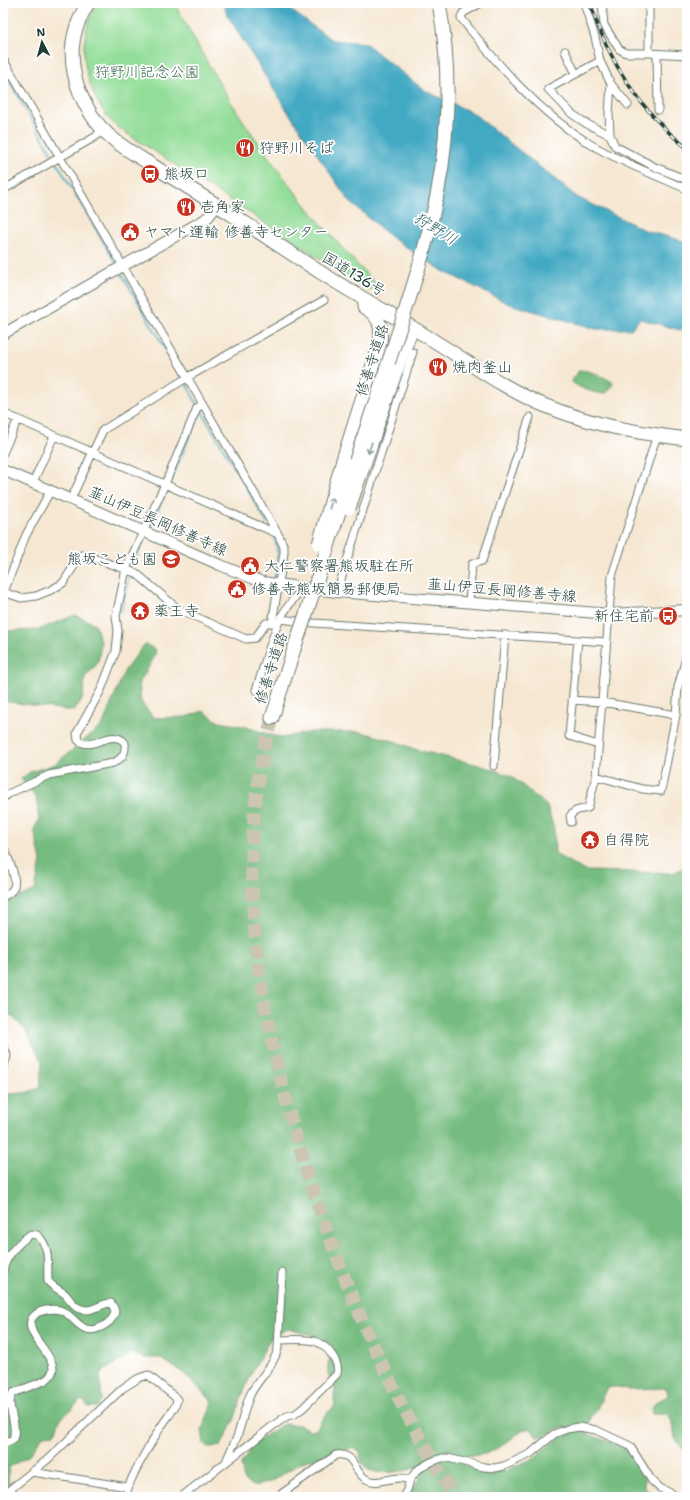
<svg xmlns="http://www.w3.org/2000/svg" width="690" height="1500" font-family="'Shantell Sans','Klee One',sans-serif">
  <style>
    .green { fill: #93dd98; stroke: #598d66 }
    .forest { fill: #76bc80; stroke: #4a7c5a; fill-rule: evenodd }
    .water { fill: #43a9c3; stroke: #31737c }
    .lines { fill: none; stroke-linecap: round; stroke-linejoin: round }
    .stream { stroke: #43a9c3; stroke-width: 2 }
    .highway-tunnel { stroke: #cbc5b2; stroke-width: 13; stroke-dasharray: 13 6; stroke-linecap: butt }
    .street-casing { stroke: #6a786b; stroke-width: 9 }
    .secondary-casing { stroke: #6a786b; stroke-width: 12 }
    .highway-casing { stroke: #6a786b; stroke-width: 15 }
    .street { stroke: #fff; stroke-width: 7 }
    .secondary { stroke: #fff; stroke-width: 10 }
    .highway { stroke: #fff; stroke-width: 13 }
    .rail-casing { stroke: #1f3d34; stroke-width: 3.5 }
    .rail { stroke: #fff; stroke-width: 2; stroke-dasharray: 6; stroke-linecap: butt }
    .highway-bridge-casing { stroke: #6a786b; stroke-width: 15; stroke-linecap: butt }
    .highway-bridge { stroke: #fff; stroke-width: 13 }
    .oneway { stroke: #8f9e9a }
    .labels { text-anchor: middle; stroke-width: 3.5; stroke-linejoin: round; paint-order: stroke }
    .park-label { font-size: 15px; fill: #3c654d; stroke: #fff }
    .poi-label { font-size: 15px; fill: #1f3d34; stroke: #fff; text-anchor: start }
    .street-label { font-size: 15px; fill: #1f3d34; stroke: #fff }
    .water-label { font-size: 16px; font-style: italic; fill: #2c6366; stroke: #fff }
  </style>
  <rect width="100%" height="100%" fill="#fff"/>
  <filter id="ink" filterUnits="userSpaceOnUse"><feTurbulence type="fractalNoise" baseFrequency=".025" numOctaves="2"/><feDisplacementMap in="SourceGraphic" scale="8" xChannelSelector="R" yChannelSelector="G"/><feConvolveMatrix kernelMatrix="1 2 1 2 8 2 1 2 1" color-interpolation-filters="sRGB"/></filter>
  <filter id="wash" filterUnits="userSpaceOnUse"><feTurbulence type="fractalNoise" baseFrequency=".012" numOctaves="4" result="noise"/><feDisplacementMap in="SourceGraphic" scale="16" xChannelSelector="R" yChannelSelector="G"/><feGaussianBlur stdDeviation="0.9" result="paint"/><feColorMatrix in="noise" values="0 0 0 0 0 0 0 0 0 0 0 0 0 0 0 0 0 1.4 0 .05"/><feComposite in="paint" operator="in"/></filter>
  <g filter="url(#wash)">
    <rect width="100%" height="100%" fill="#f6e7d2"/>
    <path class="green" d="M98,3H174C198,46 222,90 250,131C288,186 330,237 376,284L370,291L117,127C85,96 72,42 98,3Z"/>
    <path class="forest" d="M579,370C592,371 601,375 612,382L613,386L604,394C592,392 582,390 572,382L573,377L576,376Z
      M75,615L95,624L101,643L98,663L85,677L83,698L74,711L3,701V631L38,630Z
      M145,644L156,650L154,658L139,683L141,702L154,718L186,717L203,711L219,722L243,726L281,738L311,732H361L394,741L417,750L483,766L511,776L547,806L554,829L555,854L585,871L673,873L687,866V1453L676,1441L671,1419L668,1414H652L651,1410L656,1402L668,1396L667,1389L664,1388L627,1389L619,1387H607L596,1411L591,1417L588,1434L624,1447L644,1478V1488L660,1497H406L417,1483L422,1473L418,1467C406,1471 371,1478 363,1465C361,1462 360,1456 360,1452L352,1448L302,1462L270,1482L254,1486L244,1481L241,1464L255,1443L283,1424L299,1425L310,1430H316L324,1416L335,1406L334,1397L335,1387L328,1374V1364L332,1350L312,1335L288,1329L272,1336L253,1370L241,1398L235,1418L221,1446L208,1447L204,1444L202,1429L212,1405L211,1399L206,1395L182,1372L160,1358H144L131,1353L123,1359L102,1372L100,1376L102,1400L97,1407H88L83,1400L80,1401L59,1421L55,1434L43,1435L30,1455L9,1467L8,1488L5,1497H3V1094L25,1093L40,1088L42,1061L26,1031L11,1015L3,1016V902H9L35,890L41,861L34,829L39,820L36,797L21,779L30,772L55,764L102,726L125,670ZM562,1427L568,1428L569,1433L553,1442L533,1458L506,1471L482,1472L463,1465L465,1456C470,1455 473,1456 478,1455C484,1455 493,1451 498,1448C510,1442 516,1432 530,1428L538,1437L543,1436Z"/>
    <path class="water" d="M223,3H289L292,11L332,40L365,43L424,90L473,113L577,197L647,231L687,242V332L640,319L631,329H596L509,304L441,270L392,238L349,201L286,109L262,71L227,15Z"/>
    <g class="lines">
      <path class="stream" d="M3,70L52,154
        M57,163L116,263
        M122,274L181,376
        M186,383L197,404
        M201,410L267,523
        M170,482L201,410
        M150,528L166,491
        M133,564L145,539
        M275,579L278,553L275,538
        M121,611L129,576
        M268,618L273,590"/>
    </g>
  </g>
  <g filter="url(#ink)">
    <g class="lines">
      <path class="highway-tunnel" d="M272,718C228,873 263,1037 312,1187C348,1296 393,1400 455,1497"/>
      <defs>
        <path id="street" d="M481,3L463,13L461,18C497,64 539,113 590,144C621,162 654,175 687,189
          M584,3L595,37L600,61L611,84L609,113L610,135
          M602,3L604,25L619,49L626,53H649
          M649,3V53L687,55
          M565,51L576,74
          M657,54L658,110
          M3,59L278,534L284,547V553L272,623
          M600,61L548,89L572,114L587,124L610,135L615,146L655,167L687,180
          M611,84L628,105
          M3,190L95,137L103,130
          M3,413L278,534
          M3,453L18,419
          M33,482L54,436
          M71,499L103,430L188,377L324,300
          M3,592L21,598L36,596L51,590L63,583L81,555H85L136,573L178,609L246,639L255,638L266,623H272L278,624
          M4,592L26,535L51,490
          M337,592L413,352
          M469,602L472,564L482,561L530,417
          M280,619L314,623L578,640L569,736L598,745
          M578,640L607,642
          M256,690C264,667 270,641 280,619C286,607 295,599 301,588
          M572,700L602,702L676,715
          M494,766L505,635
          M596,776L642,789L661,791L676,715L678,687L687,655
          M3,798L10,793L49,775L113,763C123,758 126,753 125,743C112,727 92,753 78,740L77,733L101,690L116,651L118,631L116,616L126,569L165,484L197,408L203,404
          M571,822L570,816C575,809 581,810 588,808L596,776L612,576L657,435
          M3,846C7,856 19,879 13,889C11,892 6,895 3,897
          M3,1047C9,1054 7,1059 3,1066
          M3,1271C6,1255 18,1243 31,1234L37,1235C51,1247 47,1264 48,1281C52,1287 59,1289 65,1294C72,1301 75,1310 87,1310C95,1310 102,1303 111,1303C114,1307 117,1312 113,1317C110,1322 104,1326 99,1328C80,1336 75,1315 60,1310C54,1308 44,1310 39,1312C36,1313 34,1316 32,1318C21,1338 73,1364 44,1381L13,1393C4,1404 19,1424 13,1439L3,1444
          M227,1459C230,1452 234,1444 237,1437C242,1423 244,1409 250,1395C258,1378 274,1367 278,1348L282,1272
          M32,1472L128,1487
          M9,1497V1491L13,1487L47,1460L123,1388L139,1378L148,1375L175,1397L177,1400L176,1404C172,1413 164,1421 159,1430C150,1444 127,1482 126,1497
          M181,1497L274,1425L287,1416L295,1414L303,1408L337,1374C340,1362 328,1347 317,1342C308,1338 289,1340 279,1340
          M277,1497L336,1455C355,1452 353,1472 366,1479C376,1485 389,1478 400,1478C403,1478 406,1479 410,1480
          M403,1497L407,1490L410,1480L417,1470L431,1462L442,1458H448L484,1467L495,1468L504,1466L530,1454L554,1434L567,1429L579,1427L596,1430L630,1446L652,1481L660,1488L679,1497"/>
        <path id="secondary" d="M3,334L204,220L209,216L217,206
          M3,470L220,565L262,582L337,592L610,614L687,610"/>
        <path id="highway" d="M88,3C83,11 79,20 76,29C67,57 75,90 91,114C107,141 137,155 163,172C186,186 209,200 231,214C261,233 290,253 320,272C356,295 394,316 431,339C469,362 504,389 546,406C592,425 637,433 687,439
          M396,371L412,328
          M343,460L380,343C382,326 380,316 364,307
          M272,718L294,649"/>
      </defs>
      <use href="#street" class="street-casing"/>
      <use href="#secondary" class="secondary-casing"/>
      <use href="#highway" class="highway-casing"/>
      <use href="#street" class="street"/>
      <use href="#secondary" class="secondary"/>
      <use href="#highway" class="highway"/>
      <defs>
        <path id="rail" d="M590,3C608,60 640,111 687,148"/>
      </defs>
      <use href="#rail" class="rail-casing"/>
      <use href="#rail" class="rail"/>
      <defs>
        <path id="highway-bridge" d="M349,508L396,371
          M319,544L343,460
          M294,649L306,614C329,544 351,473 375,403C395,342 417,280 432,218C449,149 452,73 439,3"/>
      </defs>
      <use href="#highway-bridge" class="highway-bridge-casing"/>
      <use href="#highway-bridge" class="highway-bridge"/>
    </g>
    <defs><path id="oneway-shaft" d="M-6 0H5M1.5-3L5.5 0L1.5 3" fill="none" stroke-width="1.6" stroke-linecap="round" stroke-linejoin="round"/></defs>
    <g class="oneway">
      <use href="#oneway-shaft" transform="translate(370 448) rotate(108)"/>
      <use href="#oneway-shaft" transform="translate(331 503) rotate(-74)"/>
    </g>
  </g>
  <defs>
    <symbol id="restaurant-disc" viewBox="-11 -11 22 22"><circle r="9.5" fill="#c8321e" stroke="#fff"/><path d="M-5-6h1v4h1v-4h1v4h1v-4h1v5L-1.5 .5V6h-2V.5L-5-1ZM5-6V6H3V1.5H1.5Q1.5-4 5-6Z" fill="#fff"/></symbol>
    <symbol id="bus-disc" viewBox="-11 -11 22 22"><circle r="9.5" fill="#c8321e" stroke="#fff"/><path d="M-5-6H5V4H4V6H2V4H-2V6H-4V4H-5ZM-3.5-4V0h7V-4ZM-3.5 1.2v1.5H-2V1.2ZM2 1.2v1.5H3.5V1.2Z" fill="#fff"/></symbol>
    <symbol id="civic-disc" viewBox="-11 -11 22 22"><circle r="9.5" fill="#c8321e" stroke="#fff"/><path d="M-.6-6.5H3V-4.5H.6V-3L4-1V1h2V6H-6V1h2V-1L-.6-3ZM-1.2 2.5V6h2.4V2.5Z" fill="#fff"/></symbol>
    <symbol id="school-disc" viewBox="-11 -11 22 22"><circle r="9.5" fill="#c8321e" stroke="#fff"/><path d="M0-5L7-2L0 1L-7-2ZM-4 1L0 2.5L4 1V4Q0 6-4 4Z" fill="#fff"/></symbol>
    <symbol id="temple-disc" viewBox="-11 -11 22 22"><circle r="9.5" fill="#c8321e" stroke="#fff"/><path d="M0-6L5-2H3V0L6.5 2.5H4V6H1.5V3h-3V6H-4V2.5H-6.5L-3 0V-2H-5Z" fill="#fff"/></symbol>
  </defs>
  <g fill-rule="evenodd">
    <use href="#restaurant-disc" x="234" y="137" width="22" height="22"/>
    <use href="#bus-disc" x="139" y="163" width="22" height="22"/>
    <use href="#restaurant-disc" x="175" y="196" width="22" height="22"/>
    <use href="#civic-disc" x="119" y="221" width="22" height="22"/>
    <use href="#restaurant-disc" x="427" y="356" width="22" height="22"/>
    <use href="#school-disc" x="160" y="548" width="22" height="22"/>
    <use href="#civic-disc" x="239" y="555" width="22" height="22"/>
    <use href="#civic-disc" x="226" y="578" width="22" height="22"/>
    <use href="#temple-disc" x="129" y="600" width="22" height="22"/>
    <use href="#bus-disc" x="657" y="605" width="22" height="22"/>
    <use href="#temple-disc" x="579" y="829" width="22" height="22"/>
  </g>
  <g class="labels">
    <g class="park-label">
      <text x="147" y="77">狩野川記念公園</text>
    </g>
    <g class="poi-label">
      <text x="259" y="153">狩野川そば</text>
      <text x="164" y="179">熊坂口</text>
      <text x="200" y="212">壱角家</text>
      <text x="144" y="237">ヤマト運輸 修善寺センター</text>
      <text x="452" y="372">焼肉釜山</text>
      <text x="157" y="564" text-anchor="end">熊坂こども園</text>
      <text x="264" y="571">大仁警察署熊坂駐在所</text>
      <text x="251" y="594">修善寺熊坂簡易郵便局</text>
      <text x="154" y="616">薬王寺</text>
      <text x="654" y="621" text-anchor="end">新住宅前</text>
      <text x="604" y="845">自得院</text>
    </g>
    <g class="street-label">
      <text transform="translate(354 274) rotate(31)" y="5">国道136号</text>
      <text transform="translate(372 360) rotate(-72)" y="5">修善寺道路</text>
      <text transform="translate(158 521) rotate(24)" y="5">韮山伊豆長岡修善寺線</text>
      <text transform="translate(502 590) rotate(5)" y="5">韮山伊豆長岡修善寺線</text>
      <text transform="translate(271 668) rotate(-72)" y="5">修善寺道路</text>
    </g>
    <g class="water-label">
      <text transform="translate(436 228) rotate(32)" y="6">狩野川</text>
    </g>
  </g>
  <rect width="690" height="1500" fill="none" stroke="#fff" stroke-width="16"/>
  <g transform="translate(42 42) rotate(354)" stroke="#ffffff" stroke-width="3" paint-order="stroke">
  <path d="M0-3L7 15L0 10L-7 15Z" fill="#1f3d34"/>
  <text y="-6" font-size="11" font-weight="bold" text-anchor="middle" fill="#1f3d34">N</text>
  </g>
</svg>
